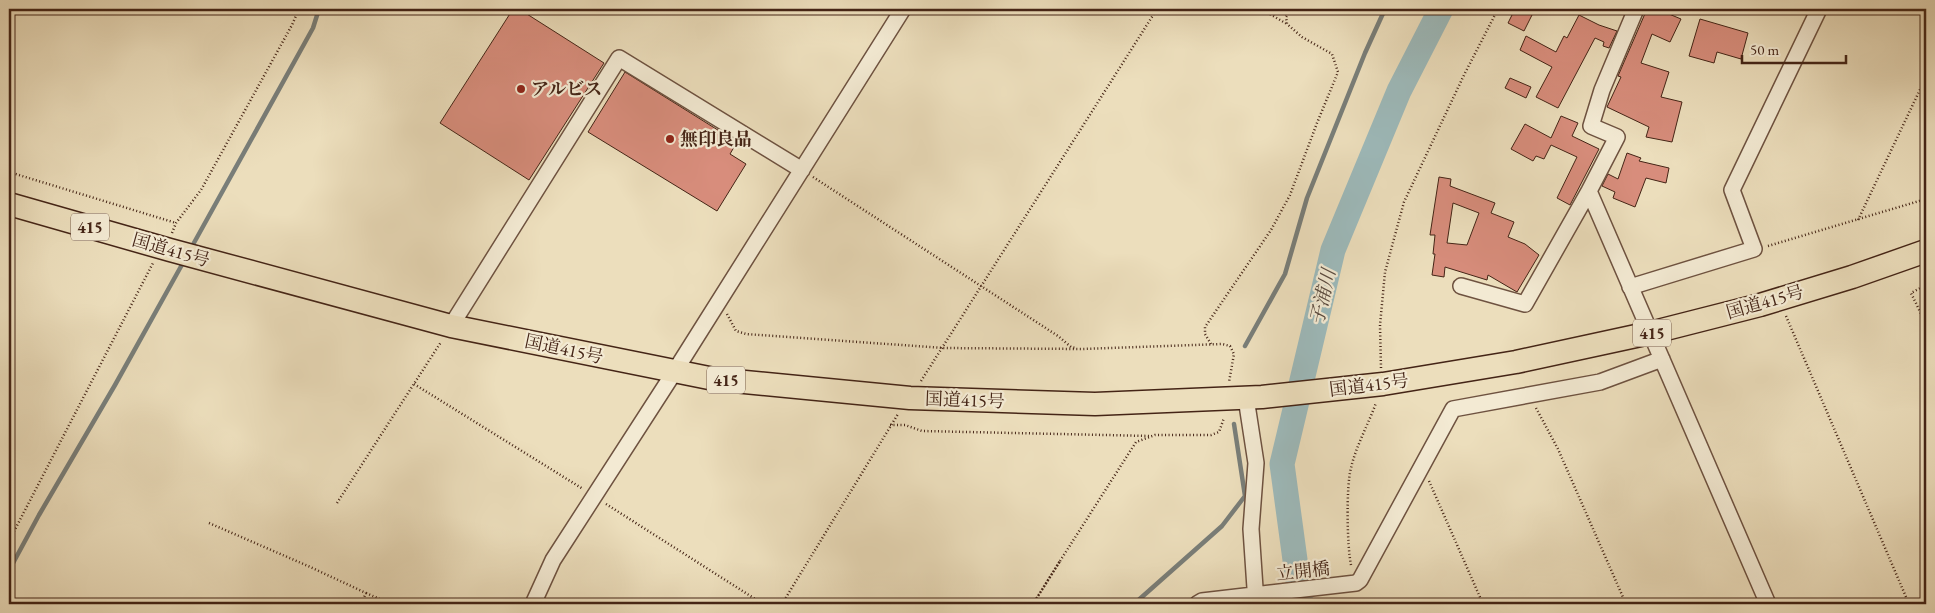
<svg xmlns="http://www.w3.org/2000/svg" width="1935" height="613" font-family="'EB Garamond','Noto Serif JP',serif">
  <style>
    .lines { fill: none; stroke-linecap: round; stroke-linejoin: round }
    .stream { stroke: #797e79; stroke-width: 4.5 }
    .river { stroke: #9dbabb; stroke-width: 25 }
    .building { fill: #d88d7c; stroke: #442416; fill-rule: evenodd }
    .minor-casing { stroke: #6e5240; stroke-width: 18 }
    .highway-casing { stroke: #442416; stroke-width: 25 }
    .path { stroke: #442416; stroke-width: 2.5; stroke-dasharray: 1 2.5; stroke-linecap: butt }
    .minor { stroke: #f3ead3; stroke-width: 15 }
    .highway { stroke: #ecdebc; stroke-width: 22 }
    .poi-dot { fill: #8f2418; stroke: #f3ead3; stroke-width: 2 }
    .labels { text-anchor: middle; stroke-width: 4.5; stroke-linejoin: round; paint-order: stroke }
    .shield { fill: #f3ead3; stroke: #785f4f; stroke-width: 1 }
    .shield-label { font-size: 16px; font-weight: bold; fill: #442416 }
    .poi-label { font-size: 18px; font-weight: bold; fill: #442416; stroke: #f3ead3; text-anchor: start }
    .street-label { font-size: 18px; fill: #442416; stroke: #f3ead3 }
    .water-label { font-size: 19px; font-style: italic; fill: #5a4a3f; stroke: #f3ead3 }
  </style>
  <rect width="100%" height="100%" fill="#ecdebc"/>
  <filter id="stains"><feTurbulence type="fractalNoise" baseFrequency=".004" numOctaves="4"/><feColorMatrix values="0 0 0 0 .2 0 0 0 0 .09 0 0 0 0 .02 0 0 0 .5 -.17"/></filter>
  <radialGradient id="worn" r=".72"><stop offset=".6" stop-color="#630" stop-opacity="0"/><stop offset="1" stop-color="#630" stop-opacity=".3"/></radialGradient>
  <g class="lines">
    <path class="stream" d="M190,250L313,28L319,9
      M1245,346L1285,274L1307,198L1365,53L1385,9
      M9,583L12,565L39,515L115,385L184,261
      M1134,604L1222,526L1245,496L1234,424"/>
    <path class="river" d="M1301,604L1282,464L1333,250L1399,91L1441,9"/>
  </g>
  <path class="building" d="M513,9H519L604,63L529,180L440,123Z
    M1515,9H1535L1524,31L1508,23Z
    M1647,9H1657L1681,19L1670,42L1652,34L1641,63L1669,72L1661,97L1682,102L1672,142L1646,137L1649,127L1607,107L1621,77L1618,76Z
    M1579,15L1599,25L1617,31L1609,48L1603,46L1604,42L1595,38L1558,108L1536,97L1552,67L1520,50L1526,36L1556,52L1564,36L1567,38Z
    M1700,19L1748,33L1741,59L1717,52L1714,63L1689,56Z
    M625,72L737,142L730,154L746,164L717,211L588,132Z
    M1510,78L1531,87L1526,98L1505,88Z
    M1561,116L1578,123L1572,136L1599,149L1570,205L1557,198L1577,157L1551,145L1544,159L1536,156L1533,161L1511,149L1525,124L1551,138Z
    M1627,153L1641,158L1639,161L1669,168L1666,183L1646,178L1635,207L1613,198L1615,192L1602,186L1608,174L1618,179Z
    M1439,177L1451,179L1450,186L1495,203L1491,213L1514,222L1508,237L1525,244L1539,255L1517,292L1488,275L1487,280L1445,267L1444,277L1432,275L1435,254H1433L1435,235H1430ZM1453,203L1479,213L1467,245L1447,243Z"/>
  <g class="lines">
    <defs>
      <path id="minor" d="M1589,191L1768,604
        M1461,286L1525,304L1589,191L1617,137L1591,126L1602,90L1636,9
        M1630,287L1754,249L1732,190L1819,9
        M451,326L619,58L802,170
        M1246,398L1256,463L1251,529L1256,603
        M533,604L553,560L675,371L903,9
        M1197,604L1202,601L1356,583L1360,580L1453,409L1600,382L1662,359"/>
      <path id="highway" d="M9,204L170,250L451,326L714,379L910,398L1095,404L1262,397L1383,384L1516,362L1650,333L1760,305L1852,277L1926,251"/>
    </defs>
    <use href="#minor" class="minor-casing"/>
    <use href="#highway" class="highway-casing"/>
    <path class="path" d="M1261,9L1287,24
      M9,172L176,223
      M813,177L1058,336L1071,347L1076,348
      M1858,220L1926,77
      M172,233L176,223L201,190L292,25L299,9
      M1768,246L1926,199
      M1926,285L1911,293L1926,324
      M727,314L736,331L746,334L943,348L1083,349L1222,344L1230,346L1234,354L1229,382
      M1786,316L1909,604
      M1211,344L1205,334V327L1271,230L1290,195L1317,123L1338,72L1332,54L1302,37L1287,24L1286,17L1291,9
      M1381,368L1380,325L1385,272L1404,202L1464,75L1498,9
      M921,381L1157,9
      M414,384L583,489
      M1536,408L1558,449L1626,604
      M890,425H905L922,431L1151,436
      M1429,481L1483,604
      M337,503L441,342
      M606,504L763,604
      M209,523L308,566L366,593L361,604
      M9,541L153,263
      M1060,561L1136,442L1155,435H1211L1219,432L1224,418
      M1351,565C1347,546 1346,486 1351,468C1356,446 1368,425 1376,403
      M366,593L391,604
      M782,604L898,414
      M1033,604L1060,561L1033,604"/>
    <use href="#minor" class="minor"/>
    <use href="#highway" class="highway"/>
  </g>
  <g class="poi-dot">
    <circle cx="521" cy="89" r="5"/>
    <circle cx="670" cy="139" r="5"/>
  </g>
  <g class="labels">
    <g class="shield">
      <rect x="71" y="213.5" width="38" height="27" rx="4"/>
      <rect x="1633" y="319.5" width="38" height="27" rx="4"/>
      <rect x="707" y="366.5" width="38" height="27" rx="4"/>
    </g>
    <g class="shield-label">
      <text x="90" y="233">415</text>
      <text x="1652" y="339">415</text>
      <text x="726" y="386">415</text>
    </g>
    <g class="poi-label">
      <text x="531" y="95">アルビス</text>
      <text x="680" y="145">無印良品</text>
    </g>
    <g class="street-label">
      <text transform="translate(171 250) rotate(16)" y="6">国道415号</text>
      <text transform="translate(1765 302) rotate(-16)" y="6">国道415号</text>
      <text transform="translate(564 349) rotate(12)" y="6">国道415号</text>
      <text transform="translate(1369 385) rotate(-7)" y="6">国道415号</text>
      <text transform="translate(965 400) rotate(2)" y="6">国道415号</text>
      <text transform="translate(1303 571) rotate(-6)" y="6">立開橋</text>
    </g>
    <g class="water-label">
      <text transform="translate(1322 297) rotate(-77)" y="7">子浦川</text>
    </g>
  </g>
  <rect width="1935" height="613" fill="none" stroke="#ecdebc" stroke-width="30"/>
  <rect x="10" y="10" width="1915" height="593" fill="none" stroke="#442416" stroke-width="2.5"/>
  <rect x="15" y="15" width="1905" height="583" fill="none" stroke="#442416"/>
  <path d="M1742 55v8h104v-8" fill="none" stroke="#442416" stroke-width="2.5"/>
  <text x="1750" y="55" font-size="15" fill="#442416" stroke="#f3ead3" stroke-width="4" paint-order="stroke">50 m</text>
  <rect width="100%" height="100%" filter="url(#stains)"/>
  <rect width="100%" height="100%" fill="url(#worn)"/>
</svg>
